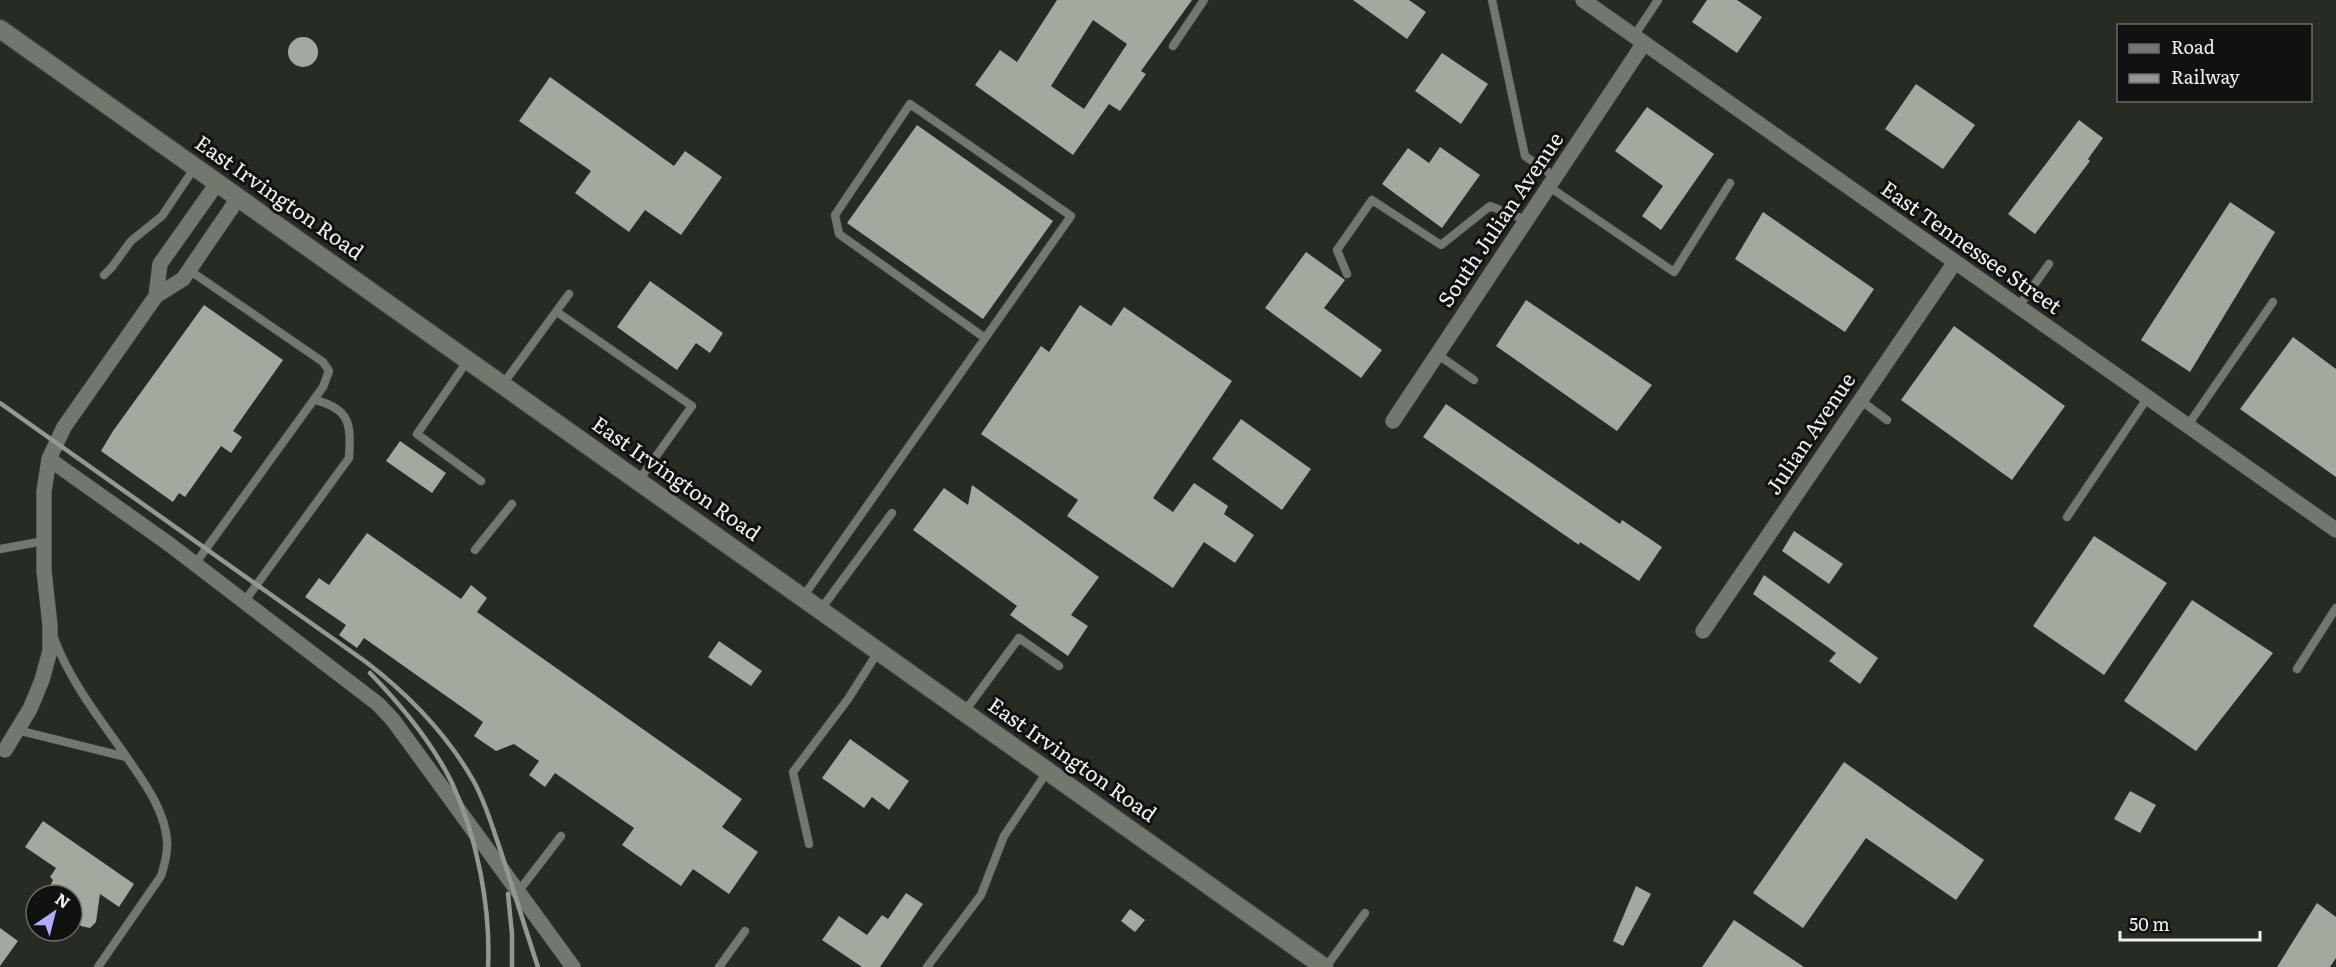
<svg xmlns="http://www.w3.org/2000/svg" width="2336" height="967" font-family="Literata,serif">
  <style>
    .building { fill: #a4a9a0; fill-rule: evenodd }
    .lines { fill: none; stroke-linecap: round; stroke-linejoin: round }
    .service-casing { stroke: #454843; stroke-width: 9 }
    .minor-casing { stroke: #454843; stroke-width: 16 }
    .tertiary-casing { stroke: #454843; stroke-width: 20 }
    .service { stroke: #73786f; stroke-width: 8 }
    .minor { stroke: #73786f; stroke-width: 15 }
    .tertiary { stroke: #73786f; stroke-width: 18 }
    .rail { stroke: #949893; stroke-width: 4.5 }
    .labels { text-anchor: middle; stroke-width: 6; stroke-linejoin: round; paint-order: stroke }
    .street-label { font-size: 21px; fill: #eef1ed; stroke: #10120f }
  </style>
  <rect width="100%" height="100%" fill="#262b24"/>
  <path class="building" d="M1057,0H1192L1141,71L1146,74L1120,111L1109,104L1073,155L975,85L1000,50L1017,62ZM1093,20L1127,44L1084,109L1051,86Z
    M1353,0H1409L1426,12L1407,39Z
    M1707,0H1737L1762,17L1737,53L1692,22Z
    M288 52a15 15 0 1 1 30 0a15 15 0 1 1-30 0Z
    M1442,53L1488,84L1461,124L1415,91Z
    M550,77L674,166L685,151L722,177L681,235L645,210L629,232L575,193L591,171L519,121Z
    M1916,84L1975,125L1943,169L1885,129Z
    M1647,107L1714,154L1661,230L1642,216L1663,186L1615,151Z
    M2079,120L2103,138L2088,159L2090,161L2035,234L2008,214Z
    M917,125L1053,221L983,319L847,223Z
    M1440,147L1480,175L1442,228L1382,184L1408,148L1429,163Z
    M2230,202L2275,232L2190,372L2141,340Z
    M1763,212L1874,289L1845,332L1735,259Z
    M1306,252L1345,280L1324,308L1382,350L1361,378L1265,308Z
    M650,281L723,333L710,353L696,343L677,370L617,327Z
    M1526,300L1652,385L1617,431L1496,346Z
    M204,305L283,360L233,431L242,437L231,453L221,446L185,497L179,493L173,502L101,451L113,431Z
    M1080,305L1111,326L1124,307L1232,381L1153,498L1173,512L1194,483L1228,506L1224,514L1254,535L1235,563L1204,542L1173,588L1067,516L1078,500L981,434L1041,346L1049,352Z
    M1954,326L2065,406L2012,480L1901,400Z
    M2293,337L2336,369V477L2240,409Z
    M1446,404L1620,524L1622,520L1662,547L1639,581L1580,542L1579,545L1423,437Z
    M1241,419L1311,469L1282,510L1212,459Z
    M400,441L446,473L432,493L386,461Z
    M972,485L1099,577L1071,615L1088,626L1068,656L1010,615L1017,606L913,530L944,488L968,505Z
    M1794,531L1843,564L1829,584L1782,551Z
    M367,533L461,599L471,585L487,598L477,612L742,799L722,827L758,852L729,894L693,869L681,886L622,845L634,828L555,773L545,787L529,775L539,761L514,744L496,751L474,736L483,722L364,638L357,648L339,635L346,625L305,597L319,578L329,585Z
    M2094,536L2167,583L2104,675L2033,626Z
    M1764,575L1878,658L1860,684L1829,661L1836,653L1753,594Z
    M2192,600L2273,653L2196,751L2124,701Z
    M719,641L762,671L751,686L708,657Z
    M850,739L909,781L889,810L872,797L864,808L822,778Z
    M1844,762L1984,860L1956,900L1866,838L1803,928L1753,893Z
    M2130,791L2156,805L2140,833L2114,819Z
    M43,821L134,884L119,907L100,894L96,922L90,928L81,926L72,915V895H46L53,880L50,877L56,868L25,847Z
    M1636,886L1651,894L1623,946L1613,941Z
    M906,893L923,904L880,967H862L822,940L839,916L867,935L882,915L888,919Z
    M2317,903L2336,917V958L2330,967H2277Z
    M1130,909L1145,920L1135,932L1121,921Z
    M1734,920L1804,967H1702Z
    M0,928L18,941L0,966Z"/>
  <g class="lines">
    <defs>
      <path id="service" d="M1492,0L1525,156L1555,177
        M1634,36L1658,0
        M1173,46L1204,0
        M1548,186L1674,272L1730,183
        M189,270L323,362L329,371L323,387L195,564
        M1347,274L1337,250L1372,200L1441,245L1490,206L1526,220
        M104,275L112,267L131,241L162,216L195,167
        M2019,306L2049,264
        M557,312L692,406L639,480
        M1437,354L1474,380
        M468,360L417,434L481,481
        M503,384L569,294
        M1860,400L1887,420
        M2188,425L2273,302
        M2067,517L2148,397
        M0,549L44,541
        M475,550L512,504
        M803,597L1071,216L910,104L835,215L839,234L985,338
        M244,602L349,458C351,425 351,409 315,400
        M821,609L892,513
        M54,638C70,682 101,720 128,759C145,784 164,809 167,840C168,853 165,864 161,876L98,967
        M2297,669L2336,608
        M965,711L1019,638L1059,666
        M17,730L126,757
        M809,844L793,772L848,699L878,652
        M518,892L561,836
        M719,967L745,931
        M927,967L981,895L1004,836L1047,772
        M1326,967L1365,913"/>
      <path id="minor" d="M1583,0L2336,530
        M218,182L160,264L156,296L183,279L239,197
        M1393,421L1644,43
        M49,459L169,544L378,704L393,720L573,967
        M1703,631L1955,262
        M5,750L30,709L42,680L50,651V625L44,571V491L49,459L64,427L156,296"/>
      <path id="tertiary" d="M0,29L1324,967"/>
    </defs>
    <use href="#service" class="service-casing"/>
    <use href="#minor" class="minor-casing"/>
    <use href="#tertiary" class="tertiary-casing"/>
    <use href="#service" class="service"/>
    <use href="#minor" class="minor"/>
    <use href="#tertiary" class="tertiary"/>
    <path class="rail" d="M0,403L366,662C409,695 446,733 473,780C485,801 492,826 500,849C513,888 525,928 538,967
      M370,673C402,706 432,742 452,783C477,836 491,909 488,967
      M508,894L512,934V967"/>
  </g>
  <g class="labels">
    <g class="street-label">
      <text transform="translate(279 198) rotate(35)" y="7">East Irvington Road</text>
      <text transform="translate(1501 220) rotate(-56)" y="7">South Julian Avenue</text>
      <text transform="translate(1971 248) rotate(35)" y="7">East Tennessee Street</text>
      <text transform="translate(1811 434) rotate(-56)" y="7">Julian Avenue</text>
      <text transform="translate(676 479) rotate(35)" y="7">East Irvington Road</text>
      <text transform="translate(1072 760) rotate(35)" y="7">East Irvington Road</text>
    </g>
  </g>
  <rect x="2117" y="24" width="195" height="78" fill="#10120f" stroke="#696b68" stroke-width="1.5"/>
  <rect x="2129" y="44" width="30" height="9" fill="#73786f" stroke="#696b68" stroke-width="1.5"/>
  <text x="2171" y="54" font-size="18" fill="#eef1ed">Road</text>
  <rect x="2129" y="74" width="30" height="9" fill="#949893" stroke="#696b68" stroke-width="1.5"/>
  <text x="2171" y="84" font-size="18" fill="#eef1ed">Railway</text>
  <g transform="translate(54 913) rotate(35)"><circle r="28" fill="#10120f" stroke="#696b68" stroke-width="1.5"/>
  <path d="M0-4.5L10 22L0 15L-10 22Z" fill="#b0aefa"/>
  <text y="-9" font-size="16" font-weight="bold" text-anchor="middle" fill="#eef1ed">N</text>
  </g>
  <path d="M2120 931v9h140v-9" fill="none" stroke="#eef1ed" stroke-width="3"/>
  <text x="2129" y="931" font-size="18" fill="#eef1ed" stroke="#10120f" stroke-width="4.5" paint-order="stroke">50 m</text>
</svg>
